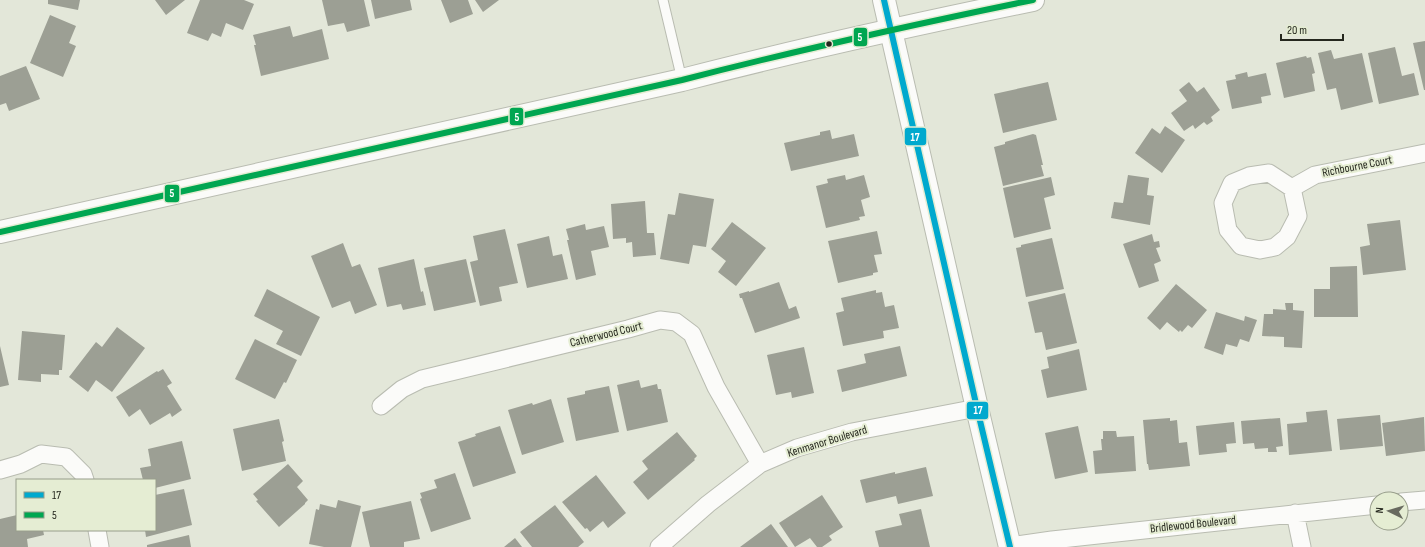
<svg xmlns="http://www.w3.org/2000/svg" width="1425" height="547" font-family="'Sofia Sans Condensed',sans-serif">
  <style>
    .building { fill: #9c9f94 }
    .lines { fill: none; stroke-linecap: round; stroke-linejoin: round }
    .service-casing { stroke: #b9bcb1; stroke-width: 11 }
    .minor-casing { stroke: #b9bcb1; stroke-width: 19 }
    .tertiary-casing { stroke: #b9bcb1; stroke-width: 24 }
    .secondary-casing { stroke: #b9bcb1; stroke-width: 24 }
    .service { stroke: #fbfbf9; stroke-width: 9 }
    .minor { stroke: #fbfbf9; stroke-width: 17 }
    .tertiary { stroke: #fbfbf9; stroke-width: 22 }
    .secondary { stroke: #fbfbf9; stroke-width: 22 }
    .bus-1-casing { stroke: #e5edd3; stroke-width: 9 }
    .bus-2-casing { stroke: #e5edd3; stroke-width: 9 }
    .bus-1 { stroke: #00a9ce; stroke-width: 6 }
    .bus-2 { stroke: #00a651; stroke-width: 6 }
    .bus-dot { fill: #25271e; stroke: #e5edd3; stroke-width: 1.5 }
    .labels { text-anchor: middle; stroke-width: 4; stroke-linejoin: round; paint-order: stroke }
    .street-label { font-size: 12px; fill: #25271e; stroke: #e5edd3 }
    .line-badge { stroke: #e5edd3; stroke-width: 1.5 }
    .badge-label { font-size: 11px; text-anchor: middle; font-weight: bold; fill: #fff }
  </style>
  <rect width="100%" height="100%" fill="#e3e7d9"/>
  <path class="building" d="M48,0H80L78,10L48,4Z
    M155,0H185L166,15Z
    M200,0H244L254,4L243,30L226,23L221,37L212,33L208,41L187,33Z
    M322,0H364L370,26L347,32L344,23L328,26Z
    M371,0H410L412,10L375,19Z
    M441,0H468L473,14L450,23Z
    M475,0H499L483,12Z
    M50,15L76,26L69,43L76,46L63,77L30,63Z
    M290,26L293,37L322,29L329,59L261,76L254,45H256L253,35Z
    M1425,41V90H1424L1413,43Z
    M1395,47L1402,76L1414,73L1419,95L1379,104L1368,53Z
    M1331,50L1334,59L1362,53L1373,102L1341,110L1336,88L1327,90L1318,53Z
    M1306,56L1307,58L1311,57L1315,73L1312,74L1315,91L1284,98L1276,63Z
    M26,66L40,99L9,111L6,103L0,105V76Z
    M1247,72L1248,77L1266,73L1271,95L1261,97L1262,103L1232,109L1226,81L1236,79L1235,75Z
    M1048,82L1057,120L1003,133L994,94Z
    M1189,82L1197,92L1204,87L1220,110L1211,117L1213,121L1207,125L1204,122L1195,129L1193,125L1184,131L1171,113L1187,101L1179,90Z
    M1165,126L1185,140L1162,173L1135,153L1152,128L1160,134Z
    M830,130L832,139L854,134L859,156L791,171L784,143L820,135V132Z
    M1033,134L1036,135L1043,165H1041L1044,176L1003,186L994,147L1005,144V142Z
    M845,175L846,180L864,175L870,197L861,200L865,216L859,217L860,220L826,228L816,186L828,183L827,179Z
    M1128,175L1149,178L1147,195L1154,196L1150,225L1111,218L1114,202L1123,203Z
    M1051,177L1055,195L1044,198L1051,229L1014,238L1003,188Z
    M679,193L714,199L706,247L693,245L689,264L660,259L668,214L675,215Z
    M645,201L647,233H654L656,255L633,257L632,242L626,243V238L613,239L611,204Z
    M1400,220L1406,270L1363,275L1360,247L1370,245L1367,224Z
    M732,222L766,248L736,286L718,272L726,261L711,249Z
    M585,224L586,230L604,226L609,247L591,251L596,275L576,280L567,240H569L566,229Z
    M505,229L518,283L499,287L502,301L480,306L470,262L478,260L473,236Z
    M877,231L882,254L874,255L878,272L873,273V275L838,283L828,241Z
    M1152,234L1154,242L1159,241L1160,247L1156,248L1161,261L1154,264L1159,281L1139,288L1123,244Z
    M549,236L553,256L562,254L568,279L527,288L517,244Z
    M1052,238L1064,289L1026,297L1016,248L1021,247V245Z
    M343,243L352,267L360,264L377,305L355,314L350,301L332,308L311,256Z
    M414,259L421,292L423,291L426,305L403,310L401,304L387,307L378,268Z
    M466,259L476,302L434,311L424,268Z
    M1357,266L1358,317H1314V289H1330V267Z
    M779,282L789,309L796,306L800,318L755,333L742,298H740L739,294L749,291V292Z
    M1176,284L1207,310L1192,328L1188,325L1182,332L1180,330L1179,332L1167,322L1160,330L1147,318Z
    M267,289L320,317L301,356L276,344L283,331L254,316Z
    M876,290V293L882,292L885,307L894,305L899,328L883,331L884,338L843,346L836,313L844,311L841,298Z
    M1065,293L1077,343L1046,350L1042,332L1035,333L1028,302Z
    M1285,303H1293V310L1304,311L1302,348L1284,347V337L1262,336L1264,314H1273V309L1286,310Z
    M1216,312L1244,321L1245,316L1257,320L1249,342L1240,339L1237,347L1226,344L1223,355L1204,348Z
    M117,327L145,348L112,392L96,380L88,392L69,377L96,342L102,347Z
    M22,331L65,335L62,370H59V375L41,374V382L18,380Z
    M255,339L297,360L286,383L284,382L275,399L235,379Z
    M0,346L9,385L0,387Z
    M900,346L907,376L842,392L837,370L866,363L864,354Z
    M804,347L814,393L792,398L791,392L776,395L767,355Z
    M1079,349L1087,390L1047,398L1041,370L1049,368L1047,357Z
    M163,369L172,383L167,386L182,410L172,417L170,413L150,425L140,409L129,417L116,397L157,371L158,372Z
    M639,380L641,388L657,384L658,389H661L668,422L627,431L617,385Z
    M609,386L619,432L576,441L567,398L585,394V391Z
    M551,399L564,442L522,455L508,410L532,403L533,405Z
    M1327,410L1332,451L1289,455L1287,424L1307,422L1306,412Z
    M1380,415L1383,446L1340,450L1337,419Z
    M1424,417L1425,451L1386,456L1382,423Z
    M1170,418V421L1177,420L1179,443L1187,442L1190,466L1149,470L1148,464H1147L1143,420Z
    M1280,418L1283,446L1276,447L1277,452H1268V448L1255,449L1254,443L1243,444L1241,421Z
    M279,419L284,441L282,442L286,461L242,471L233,429Z
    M1234,422L1236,443L1226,444L1227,452L1199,455L1196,426Z
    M500,426L516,473L473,487L458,442L476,436L475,434Z
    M1078,426L1088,472L1055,479L1045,433Z
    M1103,431H1116L1117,437L1134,436L1136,471L1095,474L1093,451L1102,450L1101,439H1103Z
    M677,432L697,456L694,459L695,460L648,500L633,482L648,469L642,461Z
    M182,441L191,479L155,488V480H143L140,468L151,466L148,449Z
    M288,464L303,481L297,487L308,500L305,503V504L279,527L256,501L258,500L253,494Z
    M926,467L933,496L898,504L896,496L866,503L860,480L895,472V474Z
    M455,473L471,519L431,532L420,499L422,498L420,493L437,488L434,480Z
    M596,475L626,513L608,528L603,521L590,532L587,528L585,529L562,502Z
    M184,489L192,525L146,537L145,530H155V495Z
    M822,495L843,527L829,536L832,540L822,547H817L810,538L795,547L779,523Z
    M338,500L361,506L351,547H324L309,544L316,509L319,510L320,504L336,508Z
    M411,501L420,539L404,542V547H370L362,512Z
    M555,505L584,542L578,547H532L520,532Z
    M921,509L930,547H879L875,531L902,525L899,514Z
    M17,515V530H43L44,535L27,539L28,547H0V519Z
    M771,524L788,547H740Z
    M189,535L191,547H147V545Z
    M515,538L522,547H504Z"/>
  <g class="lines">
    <defs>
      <path id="service" d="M663,0L682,80"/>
      <path id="minor" d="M1269,173L1292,188L1298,216L1287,237L1275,247L1260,250L1241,246L1228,230L1223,203L1232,183L1249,176Z
        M1292,188L1315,175L1425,153
        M381,406L402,389L422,379L628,329L660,320L676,322L692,334L716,387L760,464
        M0,470L21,464L41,454L66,457L83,474L85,480
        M1401,502L1425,500
        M1295,513L1302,547
        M97,530L100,547
        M1010,546L1052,540L1377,505
        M659,547L708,504L760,464L797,448L852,432L977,408"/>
      <path id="tertiary" d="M884,0L977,408L1010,547"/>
      <path id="secondary" d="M0,232L682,80C798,50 916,24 1033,0"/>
    </defs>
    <use href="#service" class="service-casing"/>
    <use href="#minor" class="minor-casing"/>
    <use href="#tertiary" class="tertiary-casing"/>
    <use href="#secondary" class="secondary-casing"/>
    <use href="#service" class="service"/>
    <use href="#minor" class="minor"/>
    <use href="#tertiary" class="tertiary"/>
    <use href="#secondary" class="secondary"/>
    <defs>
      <path id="bus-1" d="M884,0L977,408L1010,547"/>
      <path id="bus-2" d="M0,232L682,80C798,50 916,24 1033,0"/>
    </defs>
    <use href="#bus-1" class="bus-1-casing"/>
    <use href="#bus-2" class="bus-2-casing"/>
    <use href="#bus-1" class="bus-1"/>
    <use href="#bus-2" class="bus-2"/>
  </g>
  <circle class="bus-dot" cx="829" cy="44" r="3.5"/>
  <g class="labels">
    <g class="street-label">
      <text transform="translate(1357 166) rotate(-11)" y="4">Richbourne Court</text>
      <text transform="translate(606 334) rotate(-14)" y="4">Catherwood Court</text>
      <text transform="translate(827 441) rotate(-17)" y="4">Kenmanor Boulevard</text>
      <text transform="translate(1193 524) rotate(-6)" y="4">Bridlewood Boulevard</text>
    </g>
  </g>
  <g class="line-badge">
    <rect x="853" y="27" width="15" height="20" rx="4" fill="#00a651"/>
    <rect x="509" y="107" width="15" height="19" rx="4" fill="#00a651"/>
    <rect x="904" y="127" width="23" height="19" rx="4" fill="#00a9ce"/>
    <rect x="164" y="184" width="16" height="19" rx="4" fill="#00a651"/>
    <rect x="966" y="401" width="23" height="19" rx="4" fill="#00a9ce"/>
  </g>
  <g class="badge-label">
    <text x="860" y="41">5</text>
    <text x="517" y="121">5</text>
    <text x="915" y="141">17</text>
    <text x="172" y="197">5</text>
    <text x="978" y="414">17</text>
  </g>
  <rect x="16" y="479" width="140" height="52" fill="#e5edd3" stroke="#989e8b"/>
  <rect x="24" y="492" width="20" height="6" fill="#00a9ce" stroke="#989e8b"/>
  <text x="52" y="499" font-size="12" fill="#25271e">17</text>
  <rect x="24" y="512" width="20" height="6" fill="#00a651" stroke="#989e8b"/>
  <text x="52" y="519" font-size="12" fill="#25271e">5</text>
  <g transform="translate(1389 511) rotate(275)"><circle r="19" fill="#e5edd3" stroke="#989e8b"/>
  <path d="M0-3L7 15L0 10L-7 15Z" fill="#686a5f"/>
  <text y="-6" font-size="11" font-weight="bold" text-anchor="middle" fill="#25271e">N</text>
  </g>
  <path d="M1281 34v6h62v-6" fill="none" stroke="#25271e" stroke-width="2"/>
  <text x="1287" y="34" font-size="12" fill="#25271e" stroke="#e5edd3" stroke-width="3" paint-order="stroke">20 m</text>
</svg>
